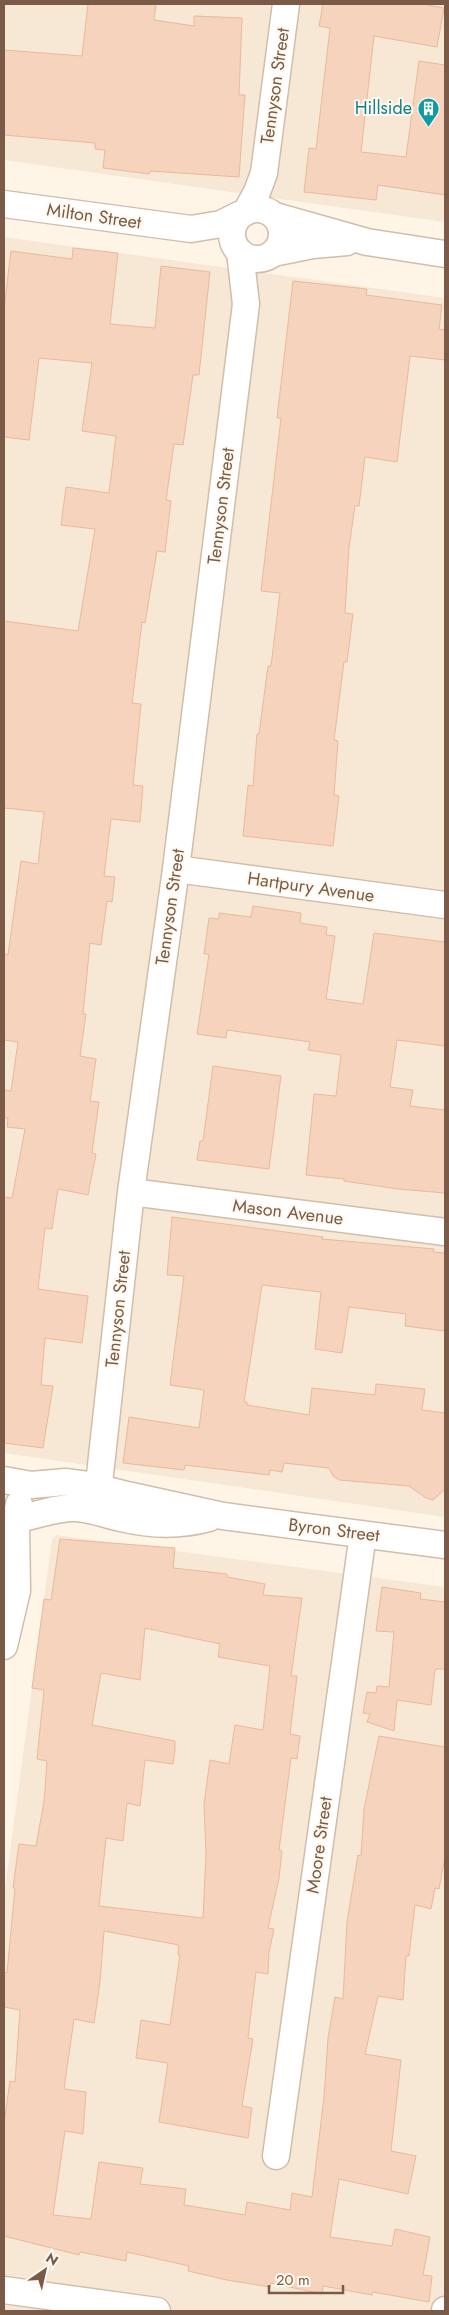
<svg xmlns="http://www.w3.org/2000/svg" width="449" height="2315" font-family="Jost,sans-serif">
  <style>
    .residential { fill: #f7e7d5 }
    .building { fill: #f6d3bc; stroke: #ebb99b; fill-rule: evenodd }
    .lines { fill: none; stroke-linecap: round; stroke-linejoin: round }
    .minor-casing { stroke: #d2bdab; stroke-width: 29 }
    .minor { stroke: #fff; stroke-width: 26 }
    .labels { text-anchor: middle; stroke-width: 4; stroke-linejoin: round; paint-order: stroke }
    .street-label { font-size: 18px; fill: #7b5b48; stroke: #fff9ef }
    .culture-label { font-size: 18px; fill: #0d838f; stroke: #fff9ef; text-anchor: end }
  </style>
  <rect width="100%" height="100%" fill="#fef5e7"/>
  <path class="residential" d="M4,4H445V222L4,160Z
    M4,237L445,298V1517L4,1453Z
    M56,1535L445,1587V2311H4V1896L52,1539Z"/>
  <path class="building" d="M88,4H156L154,20L194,26V16L242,18L239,95H245L239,177L150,171L149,174L103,168L105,150L95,149V143L4,135V50L82,56Z
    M323,4H422L444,8L437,47L374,36L361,152L406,157L419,61L445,65V195L378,185L376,200L304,192L309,148L316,149L330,28L319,26Z
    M73,248L118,253L110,324L155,328L161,266L210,272L199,375H193L183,445L174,444L166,500L171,501L165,552L157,551L145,623L142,622L132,703L141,704L133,785L143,786L140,822L111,819L104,876L115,877L112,902L107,901L101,945L90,943L83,1014H86L80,1056L96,1059L90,1101L99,1102L92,1153L96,1154L88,1195L58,1189L52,1229L45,1228L38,1289L88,1296L82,1343L45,1338L41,1385L53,1386L43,1448L4,1443V1197L12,1198L25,1129L7,1127L8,1118H4V1090L11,1091L18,1042L4,1040V954L8,955L21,861L38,864L44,812L4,808V621L78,631L95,529L61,525L66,487L109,493L116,436L82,431L92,363L39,358L29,440L4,437V309L11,251L72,259Z
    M293,281L367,289L366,295L442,305L439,329L445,330V360L410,356L397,462L365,457L359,506H355L349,547L345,613L353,614L347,662H344L334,740L338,741L334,795L339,796L333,846L243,836L248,785L253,786L257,734H259L268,666H271L280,593L261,591L281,418H277Z
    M253,906L301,913L300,923L327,927L326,935L335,936L326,999L363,1004L374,933L445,942V1046L397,1040L390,1087L413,1090L410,1106L445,1110V1193L398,1189L344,1181V1179L306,1175L314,1094L336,1096L341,1055L308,1050L310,1042L227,1030L226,1038L197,1034L209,954H204L209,918L219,919V913L251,917Z
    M213,1066L281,1076L269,1169L197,1160L200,1141H203Z
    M172,1217L323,1237L322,1239L434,1249L433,1252L445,1253V1331L405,1326L406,1314L349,1307L342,1353L315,1349L321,1292L262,1285L244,1402H247V1405L309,1415L312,1388L375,1395L376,1384L425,1389L422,1410L445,1413V1489L433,1500L426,1498L409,1486L339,1480L333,1476L329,1468L284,1463L282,1472L270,1470L269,1475L185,1465L184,1470L123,1463L129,1417L199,1428L204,1390L170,1385L184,1276L167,1275Z
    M60,1539L175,1548L173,1568L227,1574V1577L265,1584L263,1595L302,1598L291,1676H297L290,1734L300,1736L297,1759L291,1758L279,1850L282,1851L279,1878L268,1928L274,1929L269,1952L268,1974L256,1972L248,2038L253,2039L242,2106L252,2108L248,2138L159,2122L168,2063L136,2058L141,2020L170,2025L180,1955H178L179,1945L104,1931L100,1982L94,2023L74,2019L64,2089L86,2092L83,2134L65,2131L53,2215L91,2219L99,2162L143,2168L140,2184L186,2189L184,2205L245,2215L247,2202L290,2210L292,2193L312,2197L324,2097L328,2038L335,1997L343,1999L347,1922L358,1855L361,1856L364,1809L379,1736L445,1747V1857L439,1889L435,1888L431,1909L415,1905L409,1956H406L403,2000L378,1996L365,2054L401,2060L391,2151L416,2156L408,2194L339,2179L330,2237L392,2246L395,2229L430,2237L423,2275L432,2276L429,2302L373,2292L372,2295L323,2286L322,2294L271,2283L270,2287L227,2280L188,2271L189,2266L127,2252L126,2261L80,2252L79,2255L4,2236V2123L10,2081L15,2082L20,2010L4,2007V1972L7,1973L15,1888H13L19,1844L36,1846L44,1802L47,1761L37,1759L44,1690L32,1688L44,1599L51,1600ZM145,1628L220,1644L218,1657L270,1666L263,1730L235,1725L229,1764L210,1760L204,1804L206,1853L203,1918L99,1906L106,1838L123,1841L127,1803L140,1806L145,1760L173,1764L175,1749V1741L92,1725L101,1673L140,1680Z
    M382,1587L421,1593L420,1599L445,1602V1669H435L431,1705L397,1700L394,1731L367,1722L370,1714L363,1713L367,1692L376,1693L377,1686L389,1687L394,1632L376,1631Z"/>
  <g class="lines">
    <defs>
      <path id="minor" d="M4,204L191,229L221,224L241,214
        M232 234a25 25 0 1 1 50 0a25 25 0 1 1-50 0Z
        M246,212L257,192L264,173L286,4
        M275,216L367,242L445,254
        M273,253L313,245L347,242
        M176,869L445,905
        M131,1192L445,1232
        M4,1480L31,1485L65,1482L88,1485L127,1495L223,1516L445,1545
        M96,1511L131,1192L176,869L246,304L240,252
        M4,1521C28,1520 51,1507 76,1508C92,1509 106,1515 121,1518C150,1525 180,1526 209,1518
        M4,1646L17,1591L16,1520L19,1504
        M276,2156L363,1534
        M4,2290L157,2311
        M445,2311V2310"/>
    </defs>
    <use href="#minor" class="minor-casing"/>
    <use href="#minor" class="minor"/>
  </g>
  <defs>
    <symbol id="building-pin" viewBox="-11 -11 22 30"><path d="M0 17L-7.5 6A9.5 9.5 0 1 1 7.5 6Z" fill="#0f9aa8" stroke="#fff9ef"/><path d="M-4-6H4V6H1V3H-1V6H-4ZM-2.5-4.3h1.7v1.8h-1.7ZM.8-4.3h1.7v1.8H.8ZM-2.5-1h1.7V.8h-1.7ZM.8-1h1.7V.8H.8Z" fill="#fff"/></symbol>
  </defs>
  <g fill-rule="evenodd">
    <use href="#building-pin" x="416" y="96" width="25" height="34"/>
  </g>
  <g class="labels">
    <g class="street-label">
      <text transform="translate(275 86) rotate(-82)" y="6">Tennyson Street</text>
      <text transform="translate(94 216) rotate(8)" y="6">Milton Street</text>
      <text transform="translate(221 506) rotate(-83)" y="6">Tennyson Street</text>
      <text transform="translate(311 887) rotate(8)" y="6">Hartpury Avenue</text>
      <text transform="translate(170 907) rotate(-82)" y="6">Tennyson Street</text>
      <text transform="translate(288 1212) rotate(7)" y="6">Mason Avenue</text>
      <text transform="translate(118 1309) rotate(-84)" y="6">Tennyson Street</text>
      <text transform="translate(334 1530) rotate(7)" y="6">Byron Street</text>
      <text transform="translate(319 1845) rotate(-82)" y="6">Moore Street</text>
    </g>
    <g class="culture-label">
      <text x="412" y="114">Hillside</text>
    </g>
  </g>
  <rect width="449" height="2315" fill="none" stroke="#7b5b48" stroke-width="10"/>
  <g transform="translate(45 2270) rotate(34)" stroke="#fff9ef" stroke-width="4" paint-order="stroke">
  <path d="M0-4L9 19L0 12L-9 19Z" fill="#7b5b48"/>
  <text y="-8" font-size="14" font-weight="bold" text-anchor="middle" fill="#7b5b48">N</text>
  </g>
  <path d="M269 2285v8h74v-8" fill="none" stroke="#7b5b48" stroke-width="2.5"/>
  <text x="276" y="2285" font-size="15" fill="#7b5b48" stroke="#fff9ef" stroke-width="4" paint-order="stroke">20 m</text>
</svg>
